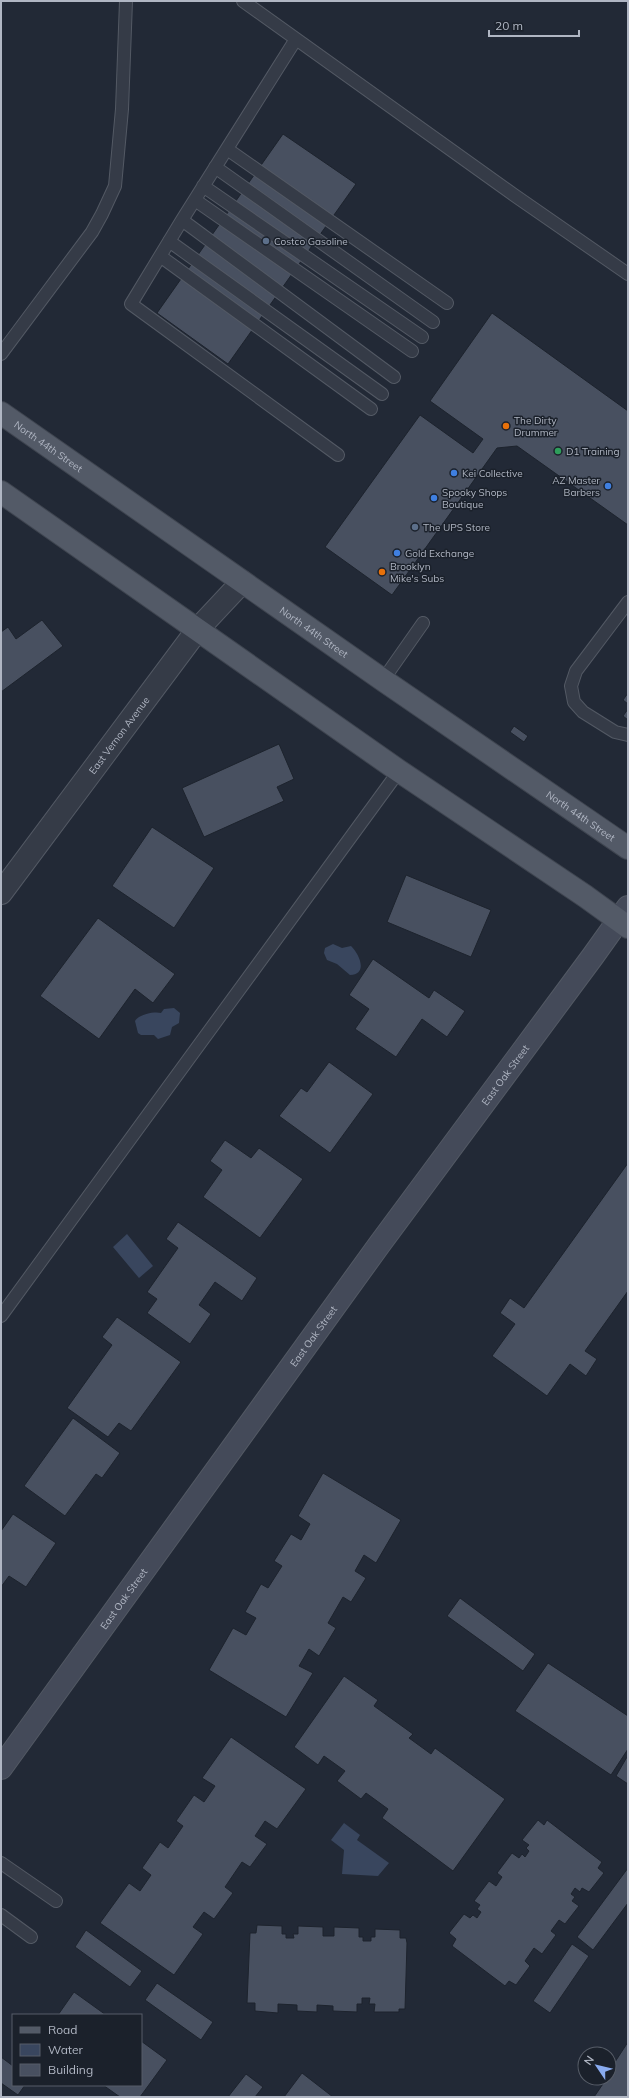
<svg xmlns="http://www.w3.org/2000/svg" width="629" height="2098" font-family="Mulish,sans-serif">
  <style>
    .water { fill: #39465e }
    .building { fill: #485060; stroke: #1d232d }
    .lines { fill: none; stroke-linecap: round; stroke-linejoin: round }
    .lane-casing { stroke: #535964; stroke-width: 14 }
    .street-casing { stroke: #535964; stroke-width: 24 }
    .secondary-casing { stroke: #535964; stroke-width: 24 }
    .primary-casing { stroke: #3f4550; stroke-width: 24 }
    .lane { stroke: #353b47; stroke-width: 12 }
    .street { stroke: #353b47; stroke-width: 22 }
    .secondary { stroke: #444a59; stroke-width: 22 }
    .primary { stroke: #535a67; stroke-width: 22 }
    .service-dot { fill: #5c6f8a; stroke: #1b212b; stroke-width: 1.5 }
    .food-dot { fill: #e8710a; stroke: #1b212b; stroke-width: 1.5 }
    .leisure-dot { fill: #2e9e5b; stroke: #1b212b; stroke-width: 1.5 }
    .shop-dot { fill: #3f7fe0; stroke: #1b212b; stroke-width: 1.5 }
    .labels { text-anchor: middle; stroke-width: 3; stroke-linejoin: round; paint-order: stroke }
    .poi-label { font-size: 10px; fill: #b0b6c3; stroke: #1b212b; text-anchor: start }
    .street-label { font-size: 10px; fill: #b0b6c3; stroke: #1b212b }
  </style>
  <rect width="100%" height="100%" fill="#222936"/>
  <path class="water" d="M333,944L342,948L351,946C360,955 368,974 350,975L337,964L327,960L324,953L325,948Z
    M174,1008L180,1013L179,1023L172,1027L170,1035L158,1039L154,1035H141L138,1033L135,1021C139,1014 155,1011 161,1013L164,1009Z
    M127,1234L153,1266L139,1278L113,1247Z
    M344,1823L360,1835L357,1840L389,1863L378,1876L342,1874L344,1850L331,1840Z"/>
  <path class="building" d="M283,134L356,184L228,364L157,313Z
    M492,313L628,411V525L517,446L497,448L392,595L325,547L420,415L473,453L483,439L430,401Z
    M42,620L63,646L1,692V632L8,627L16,639Z
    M628,693V704L623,700Z
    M628,709V720L623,716Z
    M514,726L528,736L524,742L510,732Z
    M279,744L294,779L277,787L284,801L204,837L182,788Z
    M152,827L214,868L174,928L112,886Z
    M406,875L491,910L471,957L387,922Z
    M98,918L175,974L153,1003L135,989L99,1039L40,996Z
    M373,959L429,998L434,990L465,1011L447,1037L422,1019L396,1057L355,1029L369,1009L349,995Z
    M329,1062L373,1094L330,1153L279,1116L301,1088L307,1092Z
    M225,1140L251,1158L259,1148L303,1179L260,1238L203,1197L222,1170L210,1161Z
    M628,1163V1291L585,1351L597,1359L586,1376L570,1364L547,1396L492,1356L515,1324L500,1313L510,1298L524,1308Z
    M178,1222L257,1278L242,1301L215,1282L199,1305L211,1314L190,1344L147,1313L157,1299L147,1292L178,1248L166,1239Z
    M117,1317L181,1362L131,1431L119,1423L108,1437L67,1408L112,1345L102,1337Z
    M73,1418L120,1453L102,1478L96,1474L65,1516L24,1486Z
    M323,1473L401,1520L376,1563L364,1555L355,1571L366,1578L351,1602L343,1597L328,1623L336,1628L319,1656L309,1649L299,1666L313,1673L286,1717L209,1670L233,1628L246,1635L256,1618L245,1612L261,1584L268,1588L282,1566L274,1561L291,1534L301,1540L310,1524L298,1516Z
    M13,1514L56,1543L26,1587L9,1576L1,1587V1531Z
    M460,1598L535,1654L523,1671L447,1616Z
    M548,1663L628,1716V1749L611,1775L515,1711Z
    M344,1676L378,1700L374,1706L413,1734L409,1738L431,1754L435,1748L505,1799L453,1871L382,1818L388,1809L366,1793L361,1799L337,1781L345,1771L324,1756L318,1765L294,1747Z
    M231,1737L306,1789L277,1829L265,1821L255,1836L267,1844L250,1867L242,1862L225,1887L233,1893L214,1919L204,1912L193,1927L203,1934L174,1975L100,1923L129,1883L140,1891L151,1875L142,1868L160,1842L168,1848L183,1826L176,1821L194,1795L204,1802L215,1786L202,1778Z
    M627,1757L628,1758V1784L616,1776Z
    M538,1820L544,1825L547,1820L602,1862L598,1868L604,1873L589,1892L582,1888L580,1892L575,1888L571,1894L575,1897L572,1901L579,1906L565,1924L559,1920L551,1931L556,1935L542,1954L534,1948L525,1961L530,1966L516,1985L509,1981L505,1986L452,1946L456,1939L449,1933L464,1914L470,1918L473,1915L477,1918L481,1912L477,1909L480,1905L474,1901L489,1881L496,1886L502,1877L497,1873L512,1853L519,1858L522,1854L525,1857L529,1851L526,1848L529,1845L522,1840Z
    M628,1868V1903L593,1950L577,1937Z
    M257,1925L282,1926V1934H286V1938H294L293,1934H298V1926L323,1927V1936H334V1927L359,1928V1937H363V1941H371V1937H375V1929L400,1930V1938H406L407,1943L405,2009H399V2012H374L375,2004H369L370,1998H362V2004H357V2012L333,2011V2006L317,2005V2012L297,2011V2005L278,2004V2013L255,2011V2003H247L250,1933H256Z
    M86,1930L142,1971L130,1987L75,1947Z
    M572,1944L589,1956L550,2013L533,2001Z
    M157,1983L213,2022L201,2040L145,2000Z
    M74,1992L106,2015H58Z
    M141,2041L167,2060L140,2097H120L103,2085H141Z
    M628,2042V2097H594L607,2078H609L614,2066L613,2065Z
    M1,2057L13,2066V2085H25L18,2095L1,2083Z
    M302,2073L333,2097H284Z
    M246,2074L263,2087L255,2097H228Z"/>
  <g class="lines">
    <defs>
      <path id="lane" d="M243,1L514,195L628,274
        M296,39L182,220L131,304L338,455
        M227,149L447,303
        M215,167L433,322
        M203,186L422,337
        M195,200L412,351
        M182,220L394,377
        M169,241L382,394
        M160,256L371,409
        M1,354L92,232L102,214L115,186L122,109L126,1
        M628,602L576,671L571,686L574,702L583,712L615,732L628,735
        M383,680L423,623
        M1,1316L399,771
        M1,1863L56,1901
        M1,1915L31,1937"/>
      <g id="street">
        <path id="s1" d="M1,893L198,629L242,582"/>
      </g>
      <g id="secondary">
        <path id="s2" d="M1,1768L379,1245L593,956L628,907"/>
      </g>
      <g id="primary">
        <path id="s3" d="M1,413L383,680L628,848"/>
        <path d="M1,492L399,771L585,896L628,927"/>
      </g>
    </defs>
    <use href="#lane" class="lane-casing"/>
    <use href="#street" class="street-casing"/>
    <use href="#secondary" class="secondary-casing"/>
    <use href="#primary" class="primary-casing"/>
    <use href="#lane" class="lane"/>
    <use href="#street" class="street"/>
    <use href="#secondary" class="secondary"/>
    <use href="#primary" class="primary"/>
  </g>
  <g class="service-dot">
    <circle cx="266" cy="241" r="4"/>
    <circle cx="415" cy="527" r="4"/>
  </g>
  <g class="food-dot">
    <circle cx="506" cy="426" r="4"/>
    <circle cx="382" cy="572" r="4"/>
  </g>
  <circle class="leisure-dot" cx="558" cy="451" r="4"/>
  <g class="shop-dot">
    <circle cx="454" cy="473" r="4"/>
    <circle cx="608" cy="486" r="4"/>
    <circle cx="434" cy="498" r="4"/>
    <circle cx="397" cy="553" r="4"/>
  </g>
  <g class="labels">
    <g class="poi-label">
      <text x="274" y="245">Costco Gasoline</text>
      <text x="514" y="424">The Dirty<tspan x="514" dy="12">Drummer</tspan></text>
      <text x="566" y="455">D1 Training</text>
      <text x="462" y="477">Kei Collective</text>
      <text x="600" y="484" text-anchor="end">AZ Master<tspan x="600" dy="12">Barbers</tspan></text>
      <text x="442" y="496">Spooky Shops<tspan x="442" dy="12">Boutique</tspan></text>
      <text x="423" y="531">The UPS Store</text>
      <text x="405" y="557">Gold Exchange</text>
      <text x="390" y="570">Brooklyn<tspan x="390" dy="12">Mike's Subs</tspan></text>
    </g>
    <g class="street-label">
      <text dy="4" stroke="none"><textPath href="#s3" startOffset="58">North 44th Street</textPath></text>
      <text dy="4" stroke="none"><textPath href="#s3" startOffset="382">North 44th Street</textPath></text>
      <text dy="4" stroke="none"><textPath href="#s1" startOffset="197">East Vernon Avenue</textPath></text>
      <text dy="4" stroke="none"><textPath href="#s3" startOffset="706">North 44th Street</textPath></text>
      <text dy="4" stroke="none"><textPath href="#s2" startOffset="857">East Oak Street</textPath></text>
      <text dy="4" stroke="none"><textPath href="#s2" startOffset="533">East Oak Street</textPath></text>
      <text dy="4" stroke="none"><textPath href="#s2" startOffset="209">East Oak Street</textPath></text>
    </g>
  </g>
  <rect width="629" height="2098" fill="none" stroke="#b0b6c3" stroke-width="4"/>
  <rect x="12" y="2014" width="130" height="72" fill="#1b212b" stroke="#575d68"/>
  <rect x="20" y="2027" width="20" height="6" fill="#535a67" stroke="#575d68"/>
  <text x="48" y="2034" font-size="12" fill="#b0b6c3">Road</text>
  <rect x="20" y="2044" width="20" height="12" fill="#39465e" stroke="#575d68"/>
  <text x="48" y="2054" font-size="12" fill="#b0b6c3">Water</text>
  <rect x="20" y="2064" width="20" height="12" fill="#485060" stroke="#575d68"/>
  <text x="48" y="2074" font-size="12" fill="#b0b6c3">Building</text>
  <g transform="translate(597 2066) rotate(305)"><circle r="19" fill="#1b212b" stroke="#575d68"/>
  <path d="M0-3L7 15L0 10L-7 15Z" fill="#89abef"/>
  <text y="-6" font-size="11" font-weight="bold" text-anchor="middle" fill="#b0b6c3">N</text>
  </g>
  <path d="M489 30v6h90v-6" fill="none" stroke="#b0b6c3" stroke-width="2"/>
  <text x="495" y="30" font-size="12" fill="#b0b6c3" stroke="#1b212b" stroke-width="3" paint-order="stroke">20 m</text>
</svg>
